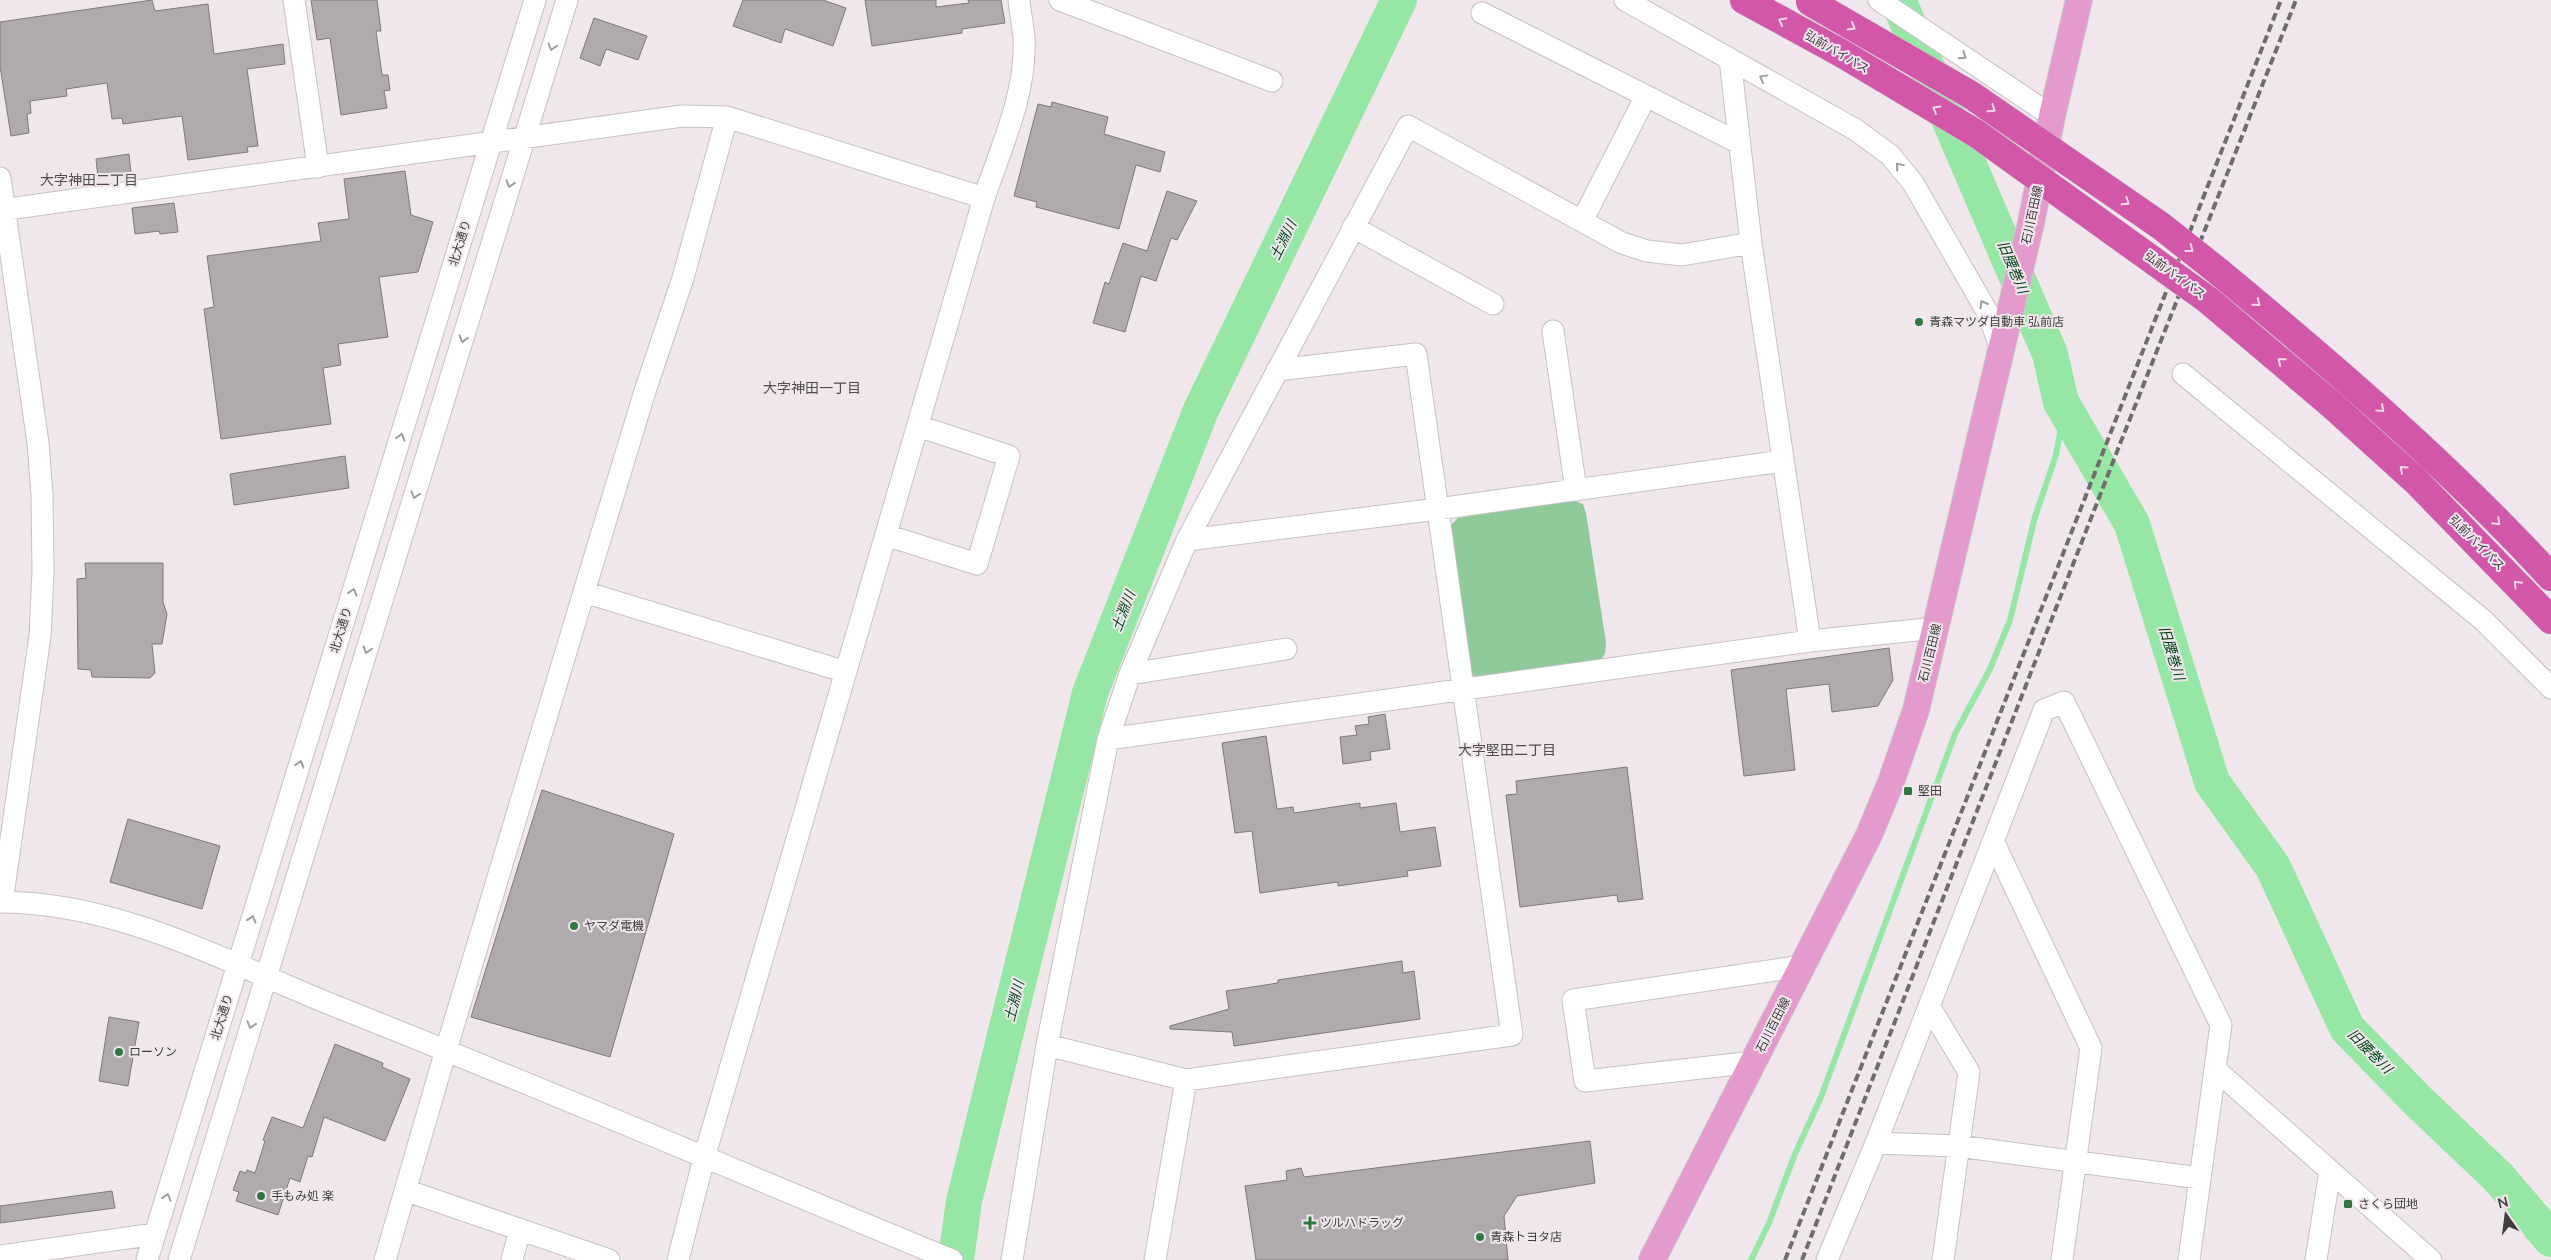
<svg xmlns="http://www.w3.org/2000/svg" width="2551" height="1260" font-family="'Nunito Sans','Noto Sans JP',sans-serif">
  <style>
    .green { fill: #8ec999 }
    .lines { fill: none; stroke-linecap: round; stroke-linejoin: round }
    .stream { stroke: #96e7a6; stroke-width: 6 }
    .river { stroke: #96e7a6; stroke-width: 36 }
    .building { fill: #b0a9ad; stroke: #7f787c }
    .minor-casing { stroke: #c7c0c4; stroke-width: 23 }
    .major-casing { stroke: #c9c8c9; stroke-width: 28 }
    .highway-casing { stroke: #c9c8c9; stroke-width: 29 }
    .minor { stroke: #fff; stroke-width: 21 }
    .major { stroke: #e49acb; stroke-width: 26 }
    .highway { stroke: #d257a9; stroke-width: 28 }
    .rail { stroke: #706c6d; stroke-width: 4; stroke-dasharray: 8 4; stroke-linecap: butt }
    .highway-bridge-casing { stroke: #c9c8c9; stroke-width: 29; stroke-linecap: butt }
    .highway-bridge { stroke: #d257a9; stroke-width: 28 }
    .oneway { stroke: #ecd9e4 }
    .oneway2 { stroke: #9f9e9e }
    .poi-dot { fill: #317743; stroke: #efe7eb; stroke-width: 2 }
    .labels { text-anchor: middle; stroke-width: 4; stroke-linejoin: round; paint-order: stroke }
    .street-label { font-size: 12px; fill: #3f3c3d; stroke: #efe7eb }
    .poi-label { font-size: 12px; fill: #3f3c3d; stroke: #efe7eb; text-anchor: start }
    .neighbourhood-label { font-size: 14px; fill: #514b4f; stroke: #efe7eb }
    .water-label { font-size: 14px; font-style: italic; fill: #003e17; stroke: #efe7eb }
  </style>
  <rect width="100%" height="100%" fill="#efe7eb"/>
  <path class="green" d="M1572,500L1583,504L1586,513L1606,643L1605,654L1599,662L1481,680L1471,674L1450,526L1458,518Z"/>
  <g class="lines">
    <path class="stream" d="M1751,1260L1769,1223L1795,1154L1821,1097L1955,734L1990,669L2010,620L2035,517L2056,455L2060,433L2061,402"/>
    <path class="river" d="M1898,0L2050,354L2061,402L2132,524L2212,782L2273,867L2347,1028L2417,1100L2498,1177L2551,1239
      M956,1260L964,1201L1090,693L1201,410L1399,0"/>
  </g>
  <path class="building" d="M152,0L155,11L208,4L214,54L283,44L285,64L247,69L258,146L247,147L248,152L188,160L182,116L123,124L122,118L112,119L107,83L66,89L67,96L30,101L31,113L27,114L29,133L11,136L0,66V22Z
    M311,0H377L381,31H376L382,75H388L390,90L384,91L387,108L341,115L330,38L317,40Z
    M743,0H823L846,8L833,46L785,29L781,43L733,26Z
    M865,0H936V7L969,3L968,0H1001L1005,23L962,29V33L872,46Z
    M594,18L647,36L638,60L606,49L600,66L580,58Z
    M1052,102L1108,117L1104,134L1165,152L1160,172L1136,165L1119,229L1036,207L1037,202L1014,196L1038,104L1051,107Z
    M129,154L131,173L98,178L96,159Z
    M405,171L411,215L433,222L418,272L379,277L388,337L338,344L341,365L323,368L331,424L221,439L204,309L214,307L207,256L321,241L318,223L349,219L344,179Z
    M1167,191L1197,201L1177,240L1171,238L1156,281L1141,276L1125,332L1093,323L1105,282L1109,284L1123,243L1147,251Z
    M174,203L178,232L160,234L159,231L135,234L132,208Z
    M345,456L349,488L234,505L230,474Z
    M85,563H163V602L167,614L162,644H152L155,673L150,678L92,677L91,670L78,669L77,579L86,578Z
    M1889,648L1893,680L1878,706L1832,712L1829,684L1786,689L1795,770L1744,776L1731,670Z
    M1385,714L1390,749L1370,752L1371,760L1343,764L1340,737L1357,735L1355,726L1369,724L1368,717Z
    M1266,736L1277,809L1293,807L1294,813L1360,803V808L1396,803L1400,832L1435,827L1441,866L1407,871L1408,876L1338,886V882L1260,893L1252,831L1235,833L1222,743Z
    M1627,767L1643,899L1618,902L1617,895L1520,907L1506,795L1517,794L1516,781Z
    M542,790L674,834L610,1057L471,1017Z
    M128,819L220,846L202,909L110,882Z
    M1402,961L1403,973L1414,971L1420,1019L1234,1046L1232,1032L1170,1029V1026L1229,1009L1226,991L1278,983V980Z
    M109,1017L139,1022L128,1086L99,1081Z
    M335,1044L383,1063L382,1067L410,1079L385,1141L324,1117L312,1157L308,1156L300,1182L290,1178L278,1215L236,1201L239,1192L233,1190L240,1171L246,1173L247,1170L255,1173L265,1141L263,1140L272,1117L303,1128Z
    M1590,1141L1595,1183L1517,1196L1504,1216L1508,1260H1256L1245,1186L1287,1180L1286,1171L1301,1168L1304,1177Z
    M112,1191L115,1208L0,1223V1206Z"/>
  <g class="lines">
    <defs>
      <path id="minor" d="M294,0L318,167
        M1060,0L1272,81
        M1625,0L1856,130L1890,155L1913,183L1989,315L2001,350
        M1879,0L2052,116
        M1482,13L1739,143
        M1730,59L1751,243L1810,641
        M0,178L38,443L42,494L43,572L40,636L2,902
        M0,210L682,116L727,117L984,198
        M1582,221L1646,96
        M1353,227L1493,304
        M1553,331L1576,490
        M2183,374L2483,620L2551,688
        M886,535L977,564L1009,456L918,426
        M1187,540L1438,509L1782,461
        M584,592L846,672
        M1130,674L1286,649
        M1108,739L1810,641L1936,628
        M1994,843L2091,1048L2062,1260
        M0,902C119,902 228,963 335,1006C542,1088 746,1175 952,1260
        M1929,1006L1969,1072L1943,1260
        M1047,1045L1186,1080L1512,1035L1416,354L1277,370
        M1754,1062L1585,1081L1573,1000L1803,966
        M2215,1069L2431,1260
        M1876,1143L1958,1146L2200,1178
        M405,1190L609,1260
        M0,1256L155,1234
        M147,1260L535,0
        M179,1260L567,0
        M385,1260L446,1050L584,592L645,391L683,278L727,117
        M512,1260L520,1230
        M678,1260L704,1158L984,198C1001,148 1027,92 1024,38C1023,25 1020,13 1019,0
        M1012,1260L1047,1045L1108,739L1130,674L1187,540L1408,126L1622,243L1647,251L1682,255L1751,243
        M1155,1260L1186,1080
        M1827,1260L1876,1143L2044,710L2064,702L2221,1025L2189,1260
        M2316,1260L2330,1171"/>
      <path id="major" d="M1652,1260L1869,835L1891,782L1916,710L2031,223L2052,116L2079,0"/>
      <path id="highway" d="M1744,0L1841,53L1977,134
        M2219,272C2335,368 2449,466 2551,577
        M2208,300L2332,405L2416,481L2551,620"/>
    </defs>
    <use href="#minor" class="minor-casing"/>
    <use href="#major" class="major-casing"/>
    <use href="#highway" class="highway-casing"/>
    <use href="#minor" class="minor"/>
    <use href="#major" class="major"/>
    <use href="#highway" class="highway"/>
    <path class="rail" d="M1785,1260L2281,0
      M1802,1260L2118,449L2296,0"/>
    <defs>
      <path id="highway-bridge" d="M1810,2L1971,95L2161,226L2219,272
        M1977,134L2208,300"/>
    </defs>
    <use href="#highway-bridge" class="highway-bridge-casing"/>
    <use href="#highway-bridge" class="highway-bridge"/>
  </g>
  <defs><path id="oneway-chevron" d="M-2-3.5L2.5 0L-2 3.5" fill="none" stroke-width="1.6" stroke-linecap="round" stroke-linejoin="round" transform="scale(1.25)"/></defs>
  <g class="oneway">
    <use href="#oneway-chevron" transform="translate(1782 21) rotate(-151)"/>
    <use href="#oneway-chevron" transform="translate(1852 27) rotate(30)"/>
    <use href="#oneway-chevron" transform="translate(1936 109) rotate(-149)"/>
    <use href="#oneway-chevron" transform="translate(1992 109) rotate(35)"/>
    <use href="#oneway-chevron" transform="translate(2126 202) rotate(35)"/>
    <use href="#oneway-chevron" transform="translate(2190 249) rotate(38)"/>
    <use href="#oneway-chevron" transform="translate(2257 303) rotate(39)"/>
    <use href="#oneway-chevron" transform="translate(2281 361) rotate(-140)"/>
    <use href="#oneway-chevron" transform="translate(2381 409) rotate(42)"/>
    <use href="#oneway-chevron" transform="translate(2403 469) rotate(-138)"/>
    <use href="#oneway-chevron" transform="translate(2497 522) rotate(45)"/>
    <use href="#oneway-chevron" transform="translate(2517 584) rotate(-133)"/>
  </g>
  <g class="oneway2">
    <use href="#oneway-chevron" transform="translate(552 47) rotate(107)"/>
    <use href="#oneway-chevron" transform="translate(1963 56) rotate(34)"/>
    <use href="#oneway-chevron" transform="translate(1763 78) rotate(-151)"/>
    <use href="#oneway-chevron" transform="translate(1899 166) rotate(-130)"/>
    <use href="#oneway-chevron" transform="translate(510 184) rotate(107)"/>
    <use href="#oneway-chevron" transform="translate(1983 304) rotate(-120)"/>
    <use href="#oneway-chevron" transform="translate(463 339) rotate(107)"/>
    <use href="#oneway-chevron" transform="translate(401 437) rotate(-73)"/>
    <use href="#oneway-chevron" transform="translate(415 495) rotate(107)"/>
    <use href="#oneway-chevron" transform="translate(353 592) rotate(-73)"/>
    <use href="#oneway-chevron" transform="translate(367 650) rotate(107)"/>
    <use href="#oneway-chevron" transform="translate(300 764) rotate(-73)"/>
    <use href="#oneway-chevron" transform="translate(252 919) rotate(-73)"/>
    <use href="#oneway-chevron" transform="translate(251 1025) rotate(107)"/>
    <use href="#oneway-chevron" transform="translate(167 1197) rotate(-73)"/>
  </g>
  <g class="poi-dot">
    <circle cx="1919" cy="322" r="5"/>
    <rect x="1903" y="786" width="10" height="10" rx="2.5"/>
    <circle cx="574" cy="926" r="5"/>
    <circle cx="119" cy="1052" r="5"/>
    <circle cx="261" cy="1196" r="5"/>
    <rect x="2343" y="1199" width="10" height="10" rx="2.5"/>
    <path d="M1307.5 1215.5h5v5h5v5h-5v5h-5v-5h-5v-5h5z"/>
    <circle cx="1480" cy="1237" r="5"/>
  </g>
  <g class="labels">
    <g class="street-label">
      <text transform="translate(1837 52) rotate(30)" y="4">弘前バイパス</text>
      <text transform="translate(2032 215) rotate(-78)" y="4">石川百田線</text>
      <text transform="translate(460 243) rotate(-73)" y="4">北大通り</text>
      <text transform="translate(2175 275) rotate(36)" y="4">弘前バイパス</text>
      <text transform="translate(2477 543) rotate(45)" y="4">弘前バイパス</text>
      <text transform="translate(341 630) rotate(-73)" y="4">北大通り</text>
      <text transform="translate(1930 653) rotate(-76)" y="4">石川百田線</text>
      <text transform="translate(222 1017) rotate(-73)" y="4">北大通り</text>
      <text transform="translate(1773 1025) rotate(-63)" y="4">石川百田線</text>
    </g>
    <g class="poi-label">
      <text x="1929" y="326">青森マツダ自動車 弘前店</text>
      <text x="1918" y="795">堅田</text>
      <text x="584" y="930">ヤマダ電機</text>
      <text x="129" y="1056">ローソン</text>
      <text x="271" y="1200">手もみ処 楽</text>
      <text x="2358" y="1208">さくら団地</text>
      <text x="1320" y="1227">ツルハドラッグ</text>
      <text x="1490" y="1241">青森トヨタ店</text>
    </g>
    <g class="neighbourhood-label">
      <text x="89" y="185">大字神田二丁目</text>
      <text x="812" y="393">大字神田一丁目</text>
      <text x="1507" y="755">大字堅田二丁目</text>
    </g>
    <g class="water-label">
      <text transform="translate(1283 240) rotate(-64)" y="5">土淵川</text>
      <text transform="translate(2013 267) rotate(67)" y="5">旧腰巻川</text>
      <text transform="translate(1123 611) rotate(-69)" y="5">土淵川</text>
      <text transform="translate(2172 653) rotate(73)" y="5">旧腰巻川</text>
      <text transform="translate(1014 1001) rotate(-76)" y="5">土淵川</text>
      <text transform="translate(2370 1051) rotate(45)" y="5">旧腰巻川</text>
    </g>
  </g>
  <g transform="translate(2506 1215) rotate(346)" stroke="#efe7eb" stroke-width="4" paint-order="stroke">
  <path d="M0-4L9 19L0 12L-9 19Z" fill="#3f3c3d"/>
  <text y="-8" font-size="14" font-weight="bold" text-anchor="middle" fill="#3f3c3d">N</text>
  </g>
</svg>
